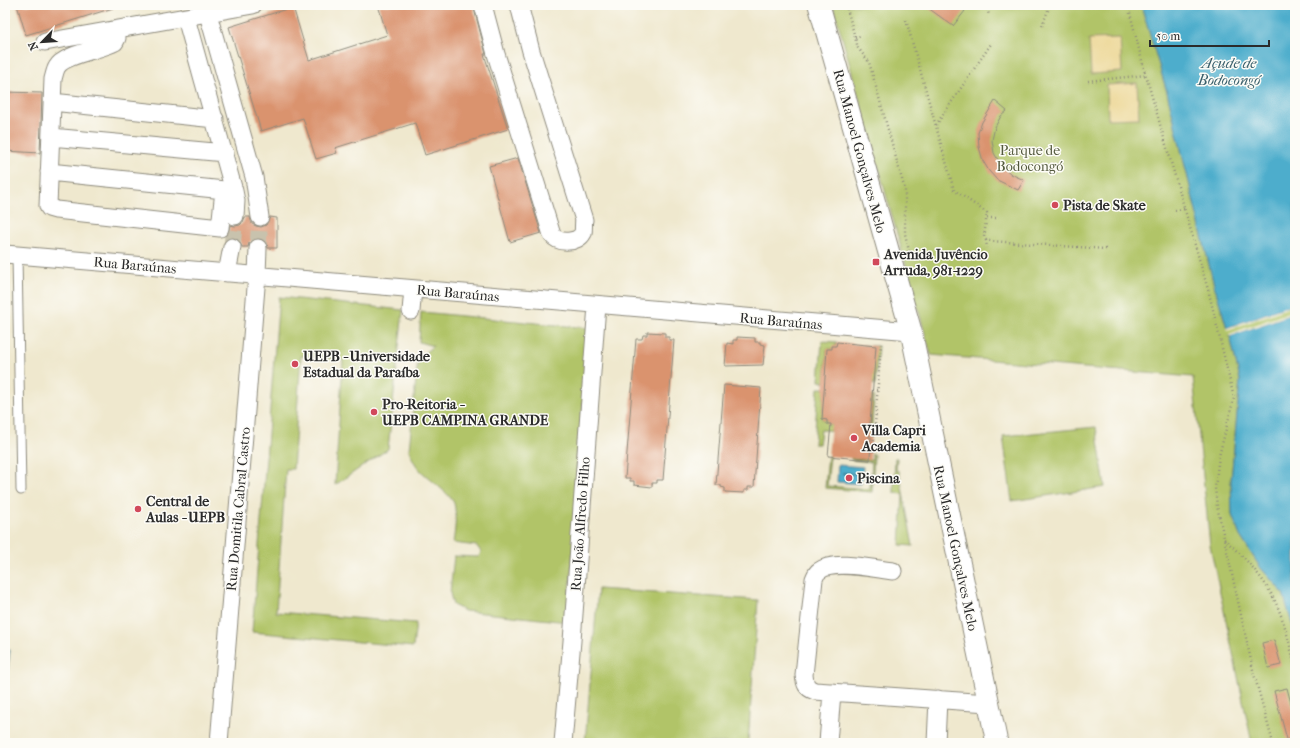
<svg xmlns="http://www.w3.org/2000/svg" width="1300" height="748" font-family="'IM FELL French Canon',serif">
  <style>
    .green { fill: #b1c468; stroke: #6e784a }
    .sand { fill: #eeda9e; stroke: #8c8264 }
    .water { fill: #4dadcc; stroke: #3c6c7c }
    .pier { fill: #efe8ce }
    .building { fill: #da936e }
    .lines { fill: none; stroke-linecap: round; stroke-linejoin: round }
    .minor-tunnel { stroke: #c8c2ad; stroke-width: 17; stroke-dasharray: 17 8; stroke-linecap: butt }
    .service-casing { stroke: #8d8a7c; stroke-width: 11 }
    .minor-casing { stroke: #8d8a7c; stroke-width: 19 }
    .tertiary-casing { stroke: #8d8a7c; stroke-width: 23 }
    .path { stroke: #8d8a7c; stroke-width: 2.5; stroke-dasharray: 1 3; stroke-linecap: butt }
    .service { stroke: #fff; stroke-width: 9 }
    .minor { stroke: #fff; stroke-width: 17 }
    .tertiary { stroke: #fff; stroke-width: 21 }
    .poi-dot { fill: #d1495b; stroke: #fdfcf7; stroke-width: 1.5 }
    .labels { text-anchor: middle; stroke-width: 3; stroke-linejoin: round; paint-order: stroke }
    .park-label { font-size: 14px; fill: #53593d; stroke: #fdfcf7 }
    .street-label { font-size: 14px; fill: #2b2b2b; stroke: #fdfcf7 }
    .poi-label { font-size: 14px; font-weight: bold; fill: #2b2b2b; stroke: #fdfcf7; text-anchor: start }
    .water-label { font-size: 15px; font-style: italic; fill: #395f6b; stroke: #fdfcf7 }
  </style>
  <rect width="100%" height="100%" fill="#fdfcf7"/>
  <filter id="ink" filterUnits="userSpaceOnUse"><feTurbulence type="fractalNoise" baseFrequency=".025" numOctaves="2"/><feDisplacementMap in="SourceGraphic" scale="8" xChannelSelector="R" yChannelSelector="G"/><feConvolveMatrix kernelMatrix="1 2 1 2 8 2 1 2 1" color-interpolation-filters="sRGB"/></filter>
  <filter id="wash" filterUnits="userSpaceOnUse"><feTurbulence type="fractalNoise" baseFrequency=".012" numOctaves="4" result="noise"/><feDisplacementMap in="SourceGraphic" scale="16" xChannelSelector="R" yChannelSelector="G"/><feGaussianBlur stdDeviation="0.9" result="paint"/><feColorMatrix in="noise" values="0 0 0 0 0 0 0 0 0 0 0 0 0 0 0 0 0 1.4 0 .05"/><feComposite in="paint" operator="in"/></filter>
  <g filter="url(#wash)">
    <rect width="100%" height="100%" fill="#efe8ce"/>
    <path class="green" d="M833,5H1141L1167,92L1213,281L1227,328L1293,304L1295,307V323L1291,314L1230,336L1240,380L1231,481L1232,515L1240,536L1260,567L1283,593L1295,634V743H1252L1210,545L1193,377L931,355Z
      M279,297L403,310L388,449L335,485L343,360L301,356L293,469H286L276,612L416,623L413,647L252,632Z
      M421,312L588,328L568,622L465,611L453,605L450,593L454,556L479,557L481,552L477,546L453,543C455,530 457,516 454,503C451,495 428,478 421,471C415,465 412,458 409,450L418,358L433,346L419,342Z
      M822,341L837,342L836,346H833L832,349H827L825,382L819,381Z
      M863,345L878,346L875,385L873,384Z
      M818,388H825L822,419L827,420V424L870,423L872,396H874L871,437L861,436V432L821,430L819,444H814Z
      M1096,427L1105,487L1012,501L1003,436Z
      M852,453H853V459L872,460V454H874L872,492L825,488L828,456H830L827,486L870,489L872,462L851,460Z
      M895,458H897L896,471H899L913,546L900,545L903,494L894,493Z
      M598,589L758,600L748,743H585Z"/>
    <path class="sand" d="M1120,38L1122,72L1091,74L1089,39Z
      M1137,83L1139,118L1108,119L1107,85Z"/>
    <path class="water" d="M1141,5H1295V307L1293,304L1227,328L1213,281L1167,92Z
      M1291,314L1295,323V329L1293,330L1295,332V634L1283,593L1260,567L1240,536L1232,515L1231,481L1240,380L1230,336Z
      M838,465L863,467L862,474L842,473L862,474L861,484L837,482Z
      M5,650H10L7,676H5Z"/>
    <path class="pier" d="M1293,304L1295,309L1292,306L1228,330L1227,328Z
      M1291,312L1293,313L1295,317V323L1291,314L1230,336L1229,334Z"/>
    <g id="blocks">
      <path class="building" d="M17,5H113V8L26,35Z
        M378,5H473L486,54H484L508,129L425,155L415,123L335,148L337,153L316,159L303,118L261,131L229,27L293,7L309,60L387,35Z
        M924,5H957L965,11L953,26Z
        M5,92L42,93L40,153L5,151Z
        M995,101L1007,111L1001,116L995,127L992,140L994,153L1001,165L1011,174L1024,180L1018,190L997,180L989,171L983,161L979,147L978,133L982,122Z
        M518,158L541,233L510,242L489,166Z
        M245,217H250L252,224L256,226L261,227L266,225L270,217L277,218V248H268L267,244L264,240L259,238L253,239L249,243L248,247H242L239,240L234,237L227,239L230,225L235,226L240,225L243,222Z
        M647,332L665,333V337H669V340H674L663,480H657V483H652V487L634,485V481H630V478H625L636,339H642L643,335H647Z
        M737,337L755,338V342H760V344L765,345L763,365L725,366L727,343L733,344V340H737Z
        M837,342L876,346L869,437H871L870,460L828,456L831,424H827V420L822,419L824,392L827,349H832V346H836Z
        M724,385L761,388L754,487H748V490H744V493L725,492V488L721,487V485H716Z
        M1274,640L1281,665L1268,668L1262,643Z
        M1287,688L1295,719V743H1288L1274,691Z"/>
    </g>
  </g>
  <g filter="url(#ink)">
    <use href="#blocks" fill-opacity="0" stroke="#8d8a7c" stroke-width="1"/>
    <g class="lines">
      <path class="minor-tunnel" d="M232,247L235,216
        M258,248L260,217"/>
      <defs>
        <path id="service" d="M17,255L21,490"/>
        <path id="minor" d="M483,5L496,54L552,235C559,244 578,243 583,233C584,229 583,223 584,220L531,51L519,5
          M208,14L254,177L260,217
          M186,18L234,191L236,201L235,216
          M116,30L117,38L115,42C101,50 64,54 57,67C55,70 54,76 53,79L48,206L49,208L56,210L220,228L224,190
          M45,42L253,5
          M52,102L215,119
          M51,137L225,153
          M49,172L234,191
          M5,254L911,331
          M227,273L232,247
          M411,311L413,289
          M893,571C875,569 833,559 819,571C816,573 815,577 814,579L804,675C805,684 806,688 815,691L988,703
          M219,743L257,275L258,248
          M563,743L572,641L597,305
          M828,743L832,692
          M936,743L938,699"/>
        <path id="tertiary" d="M819,5L911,331L997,743"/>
      </defs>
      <use href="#service" class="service-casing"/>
      <use href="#minor" class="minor-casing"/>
      <use href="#tertiary" class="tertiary-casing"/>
      <path class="path" d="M846,5L858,48L869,62L905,190V234L911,259
        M986,5L989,15
        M1128,5L1144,69L1209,293L1234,398L1219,456L1215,488L1217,506L1254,674L1273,743
        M906,20L954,190L987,213L984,237L986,240L991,241L1106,249
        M1042,26L1050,5
        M855,38L860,36
        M1088,81L1146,75
        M936,125L991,44
        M1175,210L1185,209
        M987,218H997
        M986,240L987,248
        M872,390H877
        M873,452L881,344
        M1224,539C1241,554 1257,570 1269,590C1283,613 1289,641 1295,667"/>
      <use href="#service" class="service"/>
      <use href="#minor" class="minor"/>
      <use href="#tertiary" class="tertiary"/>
    </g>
  </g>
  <g class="poi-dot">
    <circle cx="1055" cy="205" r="4"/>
    <rect x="872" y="258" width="8" height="8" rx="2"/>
    <circle cx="295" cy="364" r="4"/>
    <circle cx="374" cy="412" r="4"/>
    <circle cx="854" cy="438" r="4"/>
    <circle cx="849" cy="478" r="4"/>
    <circle cx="138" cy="509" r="4"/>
  </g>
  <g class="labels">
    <g class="park-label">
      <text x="1030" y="155">Parque de<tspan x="1030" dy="16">Bodocongó</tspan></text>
    </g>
    <g class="street-label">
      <text transform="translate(860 151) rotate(75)" y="5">Rua Manoel Gonçalves Melo</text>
      <text transform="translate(135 265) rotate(5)" y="5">Rua Baraúnas</text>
      <text transform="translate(458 293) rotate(5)" y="5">Rua Baraúnas</text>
      <text transform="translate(781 321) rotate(5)" y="5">Rua Baraúnas</text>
      <text transform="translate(238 509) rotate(-85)" y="5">Rua Domitila Cabral Castro</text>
      <text transform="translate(580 524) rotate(-86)" y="5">Rua João Alfredo Filho</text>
      <text transform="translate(956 548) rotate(78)" y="5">Rua Manoel Gonçalves Melo</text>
    </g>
    <g class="poi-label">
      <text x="1063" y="210">Pista de Skate</text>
      <text x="884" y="259">Avenida Juvêncio<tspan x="884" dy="16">Arruda, 981-1229</tspan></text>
      <text x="303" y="361">UEPB - Universidade<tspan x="303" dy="16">Estadual da Paraíba</tspan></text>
      <text x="382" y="409">Pro-Reitoria -<tspan x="382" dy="16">UEPB CAMPINA GRANDE</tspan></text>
      <text x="862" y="435">Villa Capri<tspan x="862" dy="16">Academia</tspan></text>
      <text x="857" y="483">Piscina</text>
      <text x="146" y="506">Central de<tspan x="146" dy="16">Aulas - UEPB</tspan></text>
    </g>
    <g class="water-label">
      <text x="1229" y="68">Açude de<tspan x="1229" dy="17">Bodocongó</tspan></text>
    </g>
  </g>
  <rect width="1300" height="748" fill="none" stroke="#fdfcf7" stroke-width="20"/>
  <g transform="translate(42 42) rotate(245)" stroke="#fdfcf7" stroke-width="3" paint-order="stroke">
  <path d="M0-3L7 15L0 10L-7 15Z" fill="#2b2b2b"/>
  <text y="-6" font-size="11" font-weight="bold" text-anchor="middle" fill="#2b2b2b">N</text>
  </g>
  <path d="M1150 40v6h119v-6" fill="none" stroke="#2b2b2b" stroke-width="2"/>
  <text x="1156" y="40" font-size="12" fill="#2b2b2b" stroke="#fdfcf7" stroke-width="3" paint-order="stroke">50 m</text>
</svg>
